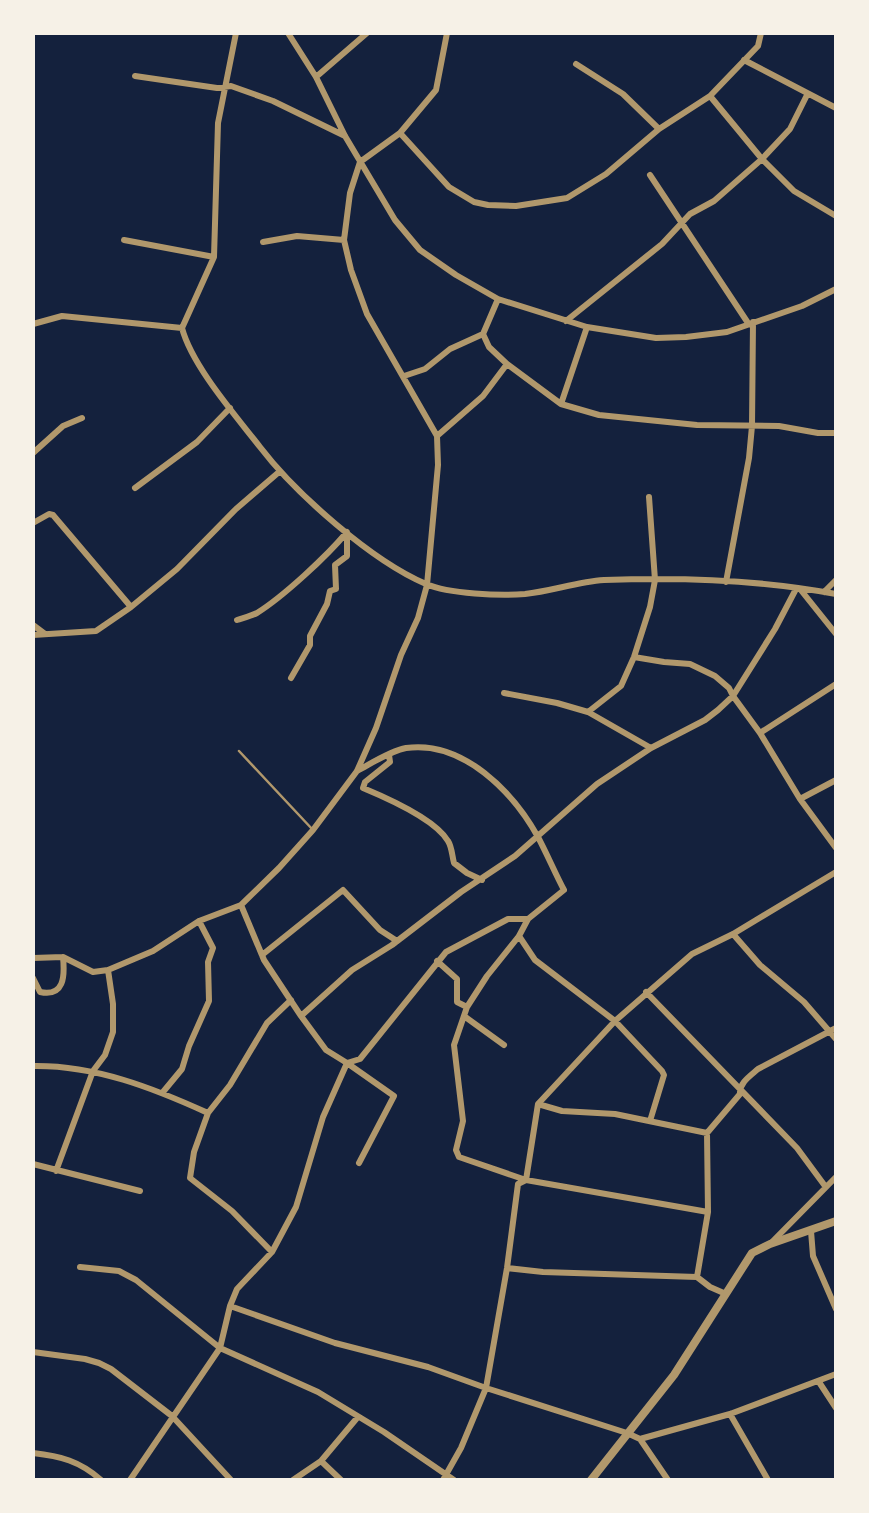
<svg xmlns="http://www.w3.org/2000/svg" width="869" height="1513" font-family="'Fira Sans Condensed',sans-serif">
  <style>
    .lines { fill: none; stroke-linecap: round; stroke-linejoin: round }
    .service { stroke: #b1986c; stroke-width: 2.5 }
    .minor { stroke: #b1986c; stroke-width: 6 }
    .tertiary { stroke: #b1986c; stroke-width: 8 }
  </style>
  <rect width="100%" height="100%" fill="#14213d"/>
  <g class="lines">
    <path class="service" d="M239,751L313,830"/>
    <path class="minor" d="M236,33L218,123L214,257L182,328C192,366 236,416 260,447C296,494 372,561 426,584C449,594 500,596 525,594C552,591 577,582 604,580C680,577 761,580 836,594
      M288,33L316,77L345,136L395,220L420,250L456,275L498,299L587,327L656,338L686,337L727,332L802,306L836,289
      M744,60L836,108
      M576,64L623,94L659,129
      M135,76L217,88L231,86L273,101L345,136
      M316,77L367,33
      M710,96L762,159L794,191L836,216
      M400,133L436,90L447,33
      M650,175L748,323
      M124,240L214,257
      M263,242L297,236L344,240
      M498,299L483,334L489,347L507,364L561,404L599,415L697,425L779,426L818,433H836
      M566,321L662,244L690,214L714,201L762,159L790,129L807,95
      M33,324L62,316L182,328
      M404,376L425,369L450,349L483,334
      M561,404L587,327
      M437,436L483,396L507,364
      M33,453L63,426L82,418
      M135,488L197,442L230,408
      M33,523L49,514L53,515L131,607L177,569L236,509L279,472
      M726,582L749,458L752,426L753,322
      M800,589L836,634
      M824,592L836,580
      M237,620C243,618 251,616 257,613C284,596 327,556 347,532V556L335,565L336,589L330,591L327,604L310,636V645L291,678
      M33,625L45,634
      M33,635L96,631L131,607
      M634,657L664,662L690,664L715,676L729,688L733,696L760,733L800,799L836,848
      M504,693L557,703L588,712L651,748
      M588,712L621,686L634,657L650,607L655,580L649,497
      M760,733L836,684
      M389,755L390,762L365,782L363,788C387,798 435,819 448,841C452,847 452,856 454,863L467,873L482,880
      M357,771C372,763 390,751 406,748C463,740 513,792 538,837C547,854 555,873 564,890L528,919L519,936L487,976L467,1007L454,1045L463,1121L456,1150L459,1157L526,1180L708,1212
      M800,799L836,780
      M241,905L264,960L301,1016L326,1050L347,1063L360,1059L446,952L508,919H528
      M733,934L760,965L804,1002L836,1039
      M519,936L535,960L615,1021L662,1071L664,1075L650,1121
      M262,955L343,890L380,930L397,941
      M33,958L63,957L93,972L108,970L153,951L199,921L241,905L279,868L313,830L357,771L376,728L401,655L418,618L427,585L438,465L437,436L367,314L351,270L344,240L350,193L360,162L400,133L449,187L474,202L488,205L516,206L567,198L606,174L659,129L710,96L758,46L761,33
      M437,961L457,979V1002L467,1007
      M33,978L40,992C64,997 65,977 63,957
      M646,992L797,1148L825,1186
      M301,1016L352,970L392,945L461,892L515,856L597,784L651,748L705,720L718,710L733,696L775,629L796,589
      M464,1016L504,1045
      M33,1066C95,1065 153,1088 208,1113
      M163,1092L182,1069L189,1046L209,1001L208,962L213,948L199,921
      M538,1104L562,1111L615,1114L707,1133
      M33,1164L140,1191
      M56,1171L93,1071L105,1055L113,1032V1004L108,970
      M811,1231L813,1256L836,1309
      M772,1242L836,1177
      M272,1252L232,1211L190,1178L194,1152L208,1113L230,1085L267,1023L291,1000
      M80,1267L119,1271L136,1280L220,1348L318,1392L384,1432L454,1480
      M507,1268L543,1272L697,1277L710,1287L726,1294
      M697,1277L708,1212L707,1133L740,1094C739,1083 750,1076 758,1069L836,1028
      M230,1306L335,1343L428,1367L486,1388L627,1433L640,1439L730,1414L836,1374
      M33,1352L85,1359L99,1363L111,1369L172,1416L231,1480
      M819,1382L836,1408
      M730,1414L768,1480
      M640,1439L668,1480
      M33,1453C60,1456 80,1461 101,1480
      M321,1461L341,1480
      M130,1480L220,1348L230,1306L237,1289L272,1252L296,1207L323,1117L347,1063L394,1096L359,1163
      M293,1480L321,1461L357,1418
      M443,1480L461,1448L486,1388L507,1268L518,1184L526,1180L538,1104L615,1021L692,954L733,934L836,872"/>
    <path class="tertiary" d="M591,1480L674,1375L752,1253L770,1244L836,1221"/>
  </g>
  <rect width="869" height="1513" fill="none" stroke="#f6f1e7" stroke-width="70"/>
</svg>
